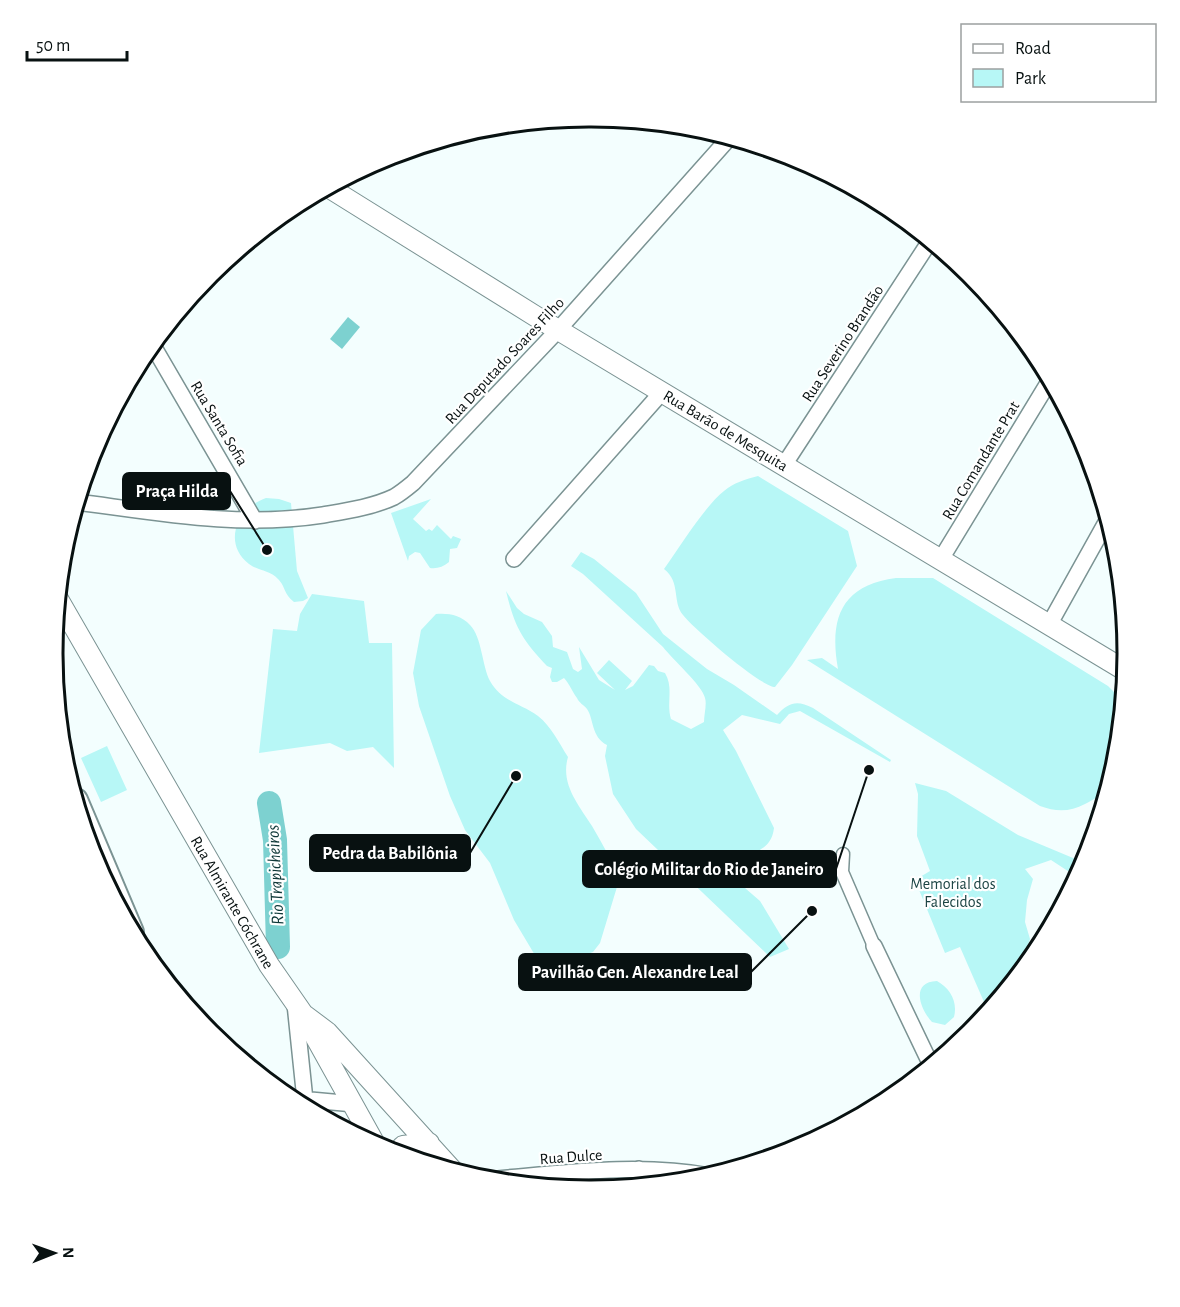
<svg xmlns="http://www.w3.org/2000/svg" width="1180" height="1307" font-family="'Alegreya Sans',sans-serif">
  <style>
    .green { fill: #b7f7f6 }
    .water { fill: #7dd1d0 }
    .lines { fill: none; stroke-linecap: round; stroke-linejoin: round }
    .river { stroke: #7dd1d0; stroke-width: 24 }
    .pedestrian-casing { stroke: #7b9393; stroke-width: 15 }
    .minor-casing { stroke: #7b9393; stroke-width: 18 }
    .tertiary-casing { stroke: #7b9393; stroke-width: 22 }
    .secondary-casing { stroke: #7b9393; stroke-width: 26 }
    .pedestrian { stroke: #fff; stroke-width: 12 }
    .minor { stroke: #fff; stroke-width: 15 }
    .tertiary { stroke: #fff; stroke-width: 20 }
    .secondary { stroke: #fff; stroke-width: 22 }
    .labels { text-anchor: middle; stroke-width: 4.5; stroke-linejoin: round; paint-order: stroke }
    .street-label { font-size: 16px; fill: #081111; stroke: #fff }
    .park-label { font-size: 16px; fill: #1d4545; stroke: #fff }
    .water-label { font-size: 18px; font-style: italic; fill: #0f3838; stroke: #fff }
    .rim { fill: none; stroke: #081111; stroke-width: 3 }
    .leader { fill: none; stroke: #081111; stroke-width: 2 }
    .callout-dot { fill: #081111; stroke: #fff; stroke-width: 2 }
    .callout { fill: #081111; stroke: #081111; stroke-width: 2 }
    .callout-label { font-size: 18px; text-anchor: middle; font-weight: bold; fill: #fff }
  </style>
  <rect width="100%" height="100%" fill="#f3fefe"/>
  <path class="green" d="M758,476L848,531L857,566L792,665L775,687C761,687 694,629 683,615C672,602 681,582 664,569C680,547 704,507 724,491C733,483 746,479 758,476Z
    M266,498L279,499L291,503L297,571L308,598L303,601L294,602C283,593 286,587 278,579C270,570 258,571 249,564C222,543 237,508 266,498Z
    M431,499L413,519L426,531L429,529L432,531L437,525L451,539L453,536L461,539L457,548L450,549L449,562C443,567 437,569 430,568L420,553L415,552L409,556L408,561L391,513Z
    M581,552L594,559L636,593L663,634L707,669L734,685L777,715C789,702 797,700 813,708L891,760L890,762L800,711L789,714L780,724L742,715L723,730L736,751L774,828C771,855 746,849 736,871L745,888L760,901L789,949L770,957L636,829L613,794L605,756L607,745C591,737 594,719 587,709C584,705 579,703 577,698C572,691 570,685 564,678L557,682H552L550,677L552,668L547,666C522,639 515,628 506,591L517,608L524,614L542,622L552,636L553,647L567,652L573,669L578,672L582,669L579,647L599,680L615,690L597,673L609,660L632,681L625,690L633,686L649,665L654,666L658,671L665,673C674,688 666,703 671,719L691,729L704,722C704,715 707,704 705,698C702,685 672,659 663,647L583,574L571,566Z
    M896,578H933L1108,686L1123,701C1121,723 1120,771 1107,788C1102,795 1093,800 1085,804C1070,812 1056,812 1040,806L807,660L822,658L838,669C829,619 841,585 896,578Z
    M312,594L364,601L369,643H392L394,768L373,747L347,751L330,743L259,753L273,629L297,631L300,614Z
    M436,614C449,613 461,615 470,625C482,637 482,666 490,681C502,702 520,703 538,716C551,726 559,743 568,757C560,784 579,805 592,826C602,843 611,860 620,877L600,943L593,952L580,957L539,962L514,920L490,863L465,830L450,796L419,706L413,673L421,630Z
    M107,746L127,790L101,802L81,758Z
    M915,783L946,791L1018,835L1085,863L1077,877L1051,860L1025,869L1033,879L1027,900L1025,922L1030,939L1026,951L1027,964L988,1011L960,947L945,953L915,880L930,871L917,836L918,794Z
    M937,981C950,988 958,1002 954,1017L945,1025L932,1022C920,1009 910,982 937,981Z"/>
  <path class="water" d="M348,317L360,327L342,349L330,339Z"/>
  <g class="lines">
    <path class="river" d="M269,803L275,840L278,947"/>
    <defs>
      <path id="pedestrian" d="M843,854L842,872L874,946"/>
      <path id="minor" d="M152,344L255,521
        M784,465L930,241
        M77,502C161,513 239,528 323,515C346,511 373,507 394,497C401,493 407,488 413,483L558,330L730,137
        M514,559L662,392
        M941,559L1050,380
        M1049,625L1108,519
        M874,946L931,1065
        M295,1004L305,1100
        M289,1098L354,1104
        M639,1169L654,1185
        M484,1180C558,1174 636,1162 710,1176"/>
      <path id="tertiary" d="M328,187L540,319L1126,671
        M58,599L269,965L303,1014L327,1032L453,1171
        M307,1022L376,1146
        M396,1154L403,1146L429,1143"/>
      <path id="secondary" d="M76,800L132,932"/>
    </defs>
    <use href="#pedestrian" class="pedestrian-casing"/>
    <use href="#minor" class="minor-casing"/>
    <use href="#tertiary" class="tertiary-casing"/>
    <use href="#secondary" class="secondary-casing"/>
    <use href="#pedestrian" class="pedestrian"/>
    <use href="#minor" class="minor"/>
    <use href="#tertiary" class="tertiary"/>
    <use href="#secondary" class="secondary"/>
  </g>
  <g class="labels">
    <g class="street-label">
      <text transform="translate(842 343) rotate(-57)" y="6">Rua Severino Brandão</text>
      <text transform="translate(504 360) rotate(-47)" y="6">Rua Deputado Soares Filho</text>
      <text transform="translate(220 423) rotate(59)" y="6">Rua Santa Sofia</text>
      <text transform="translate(726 430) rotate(31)" y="6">Rua Barão de Mesquita</text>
      <text transform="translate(980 460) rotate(-59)" y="6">Rua Comandante Prat</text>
      <text transform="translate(233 902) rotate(60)" y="6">Rua Almirante Cóchrane</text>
      <text transform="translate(571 1156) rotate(-4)" y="6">Rua Dulce</text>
    </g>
    <g class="park-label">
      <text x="953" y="889">Memorial dos<tspan x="953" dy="18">Falecidos</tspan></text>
    </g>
    <g class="water-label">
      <text transform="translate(275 875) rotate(-93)" y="6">Rio Trapicheiros</text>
    </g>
  </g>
  <path d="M0 0H1180V1307H0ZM589 127H591A526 526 0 0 1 1117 653V654A526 526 0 0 1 591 1180H589A526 526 0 0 1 63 654V653A526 526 0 0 1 589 127Z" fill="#fff" fill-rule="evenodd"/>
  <path class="rim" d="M589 127H591A526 526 0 0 1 1117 653V654A526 526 0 0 1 591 1180H589A526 526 0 0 1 63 654V653A526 526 0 0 1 589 127Z"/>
  <path class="leader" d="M267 550L230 491M516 776L470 853M869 770L836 869M812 911L751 972"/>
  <g class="callout-dot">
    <circle cx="267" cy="550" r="6"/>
    <circle cx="516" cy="776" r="6"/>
    <circle cx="869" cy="770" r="6"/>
    <circle cx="812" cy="911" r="6"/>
  </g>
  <g class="callout">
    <rect x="123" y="473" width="107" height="36" rx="6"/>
    <rect x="310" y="835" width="160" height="36" rx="6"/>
    <rect x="583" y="851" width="253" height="36" rx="6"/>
    <rect x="519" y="954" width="232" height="36" rx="6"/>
  </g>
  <g class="callout-label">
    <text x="177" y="497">Praça Hilda</text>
    <text x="390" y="859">Pedra da Babilônia</text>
    <text x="709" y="875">Colégio Militar do Rio de Janeiro</text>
    <text x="635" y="978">Pavilhão Gen. Alexandre Leal</text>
  </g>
  <rect x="961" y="24" width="195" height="78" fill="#ffffff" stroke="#9ca0a0" stroke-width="1.5"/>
  <rect x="973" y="44" width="30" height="9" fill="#ffffff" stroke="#9ca0a0" stroke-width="1.5"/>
  <text x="1015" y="54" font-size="18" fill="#081111">Road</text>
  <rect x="973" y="69" width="30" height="18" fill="#b7f7f6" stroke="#9ca0a0" stroke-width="1.5"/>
  <text x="1015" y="84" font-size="18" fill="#081111">Park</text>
  <g transform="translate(54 1253) rotate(89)" stroke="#ffffff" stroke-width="4.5" paint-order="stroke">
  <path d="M0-4.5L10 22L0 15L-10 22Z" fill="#081111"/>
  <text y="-9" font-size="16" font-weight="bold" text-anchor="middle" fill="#081111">N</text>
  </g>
  <path d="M27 51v9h100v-9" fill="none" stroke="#081111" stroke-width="3"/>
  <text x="36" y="51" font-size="18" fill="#081111" stroke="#ffffff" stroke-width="4.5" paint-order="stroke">50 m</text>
</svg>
